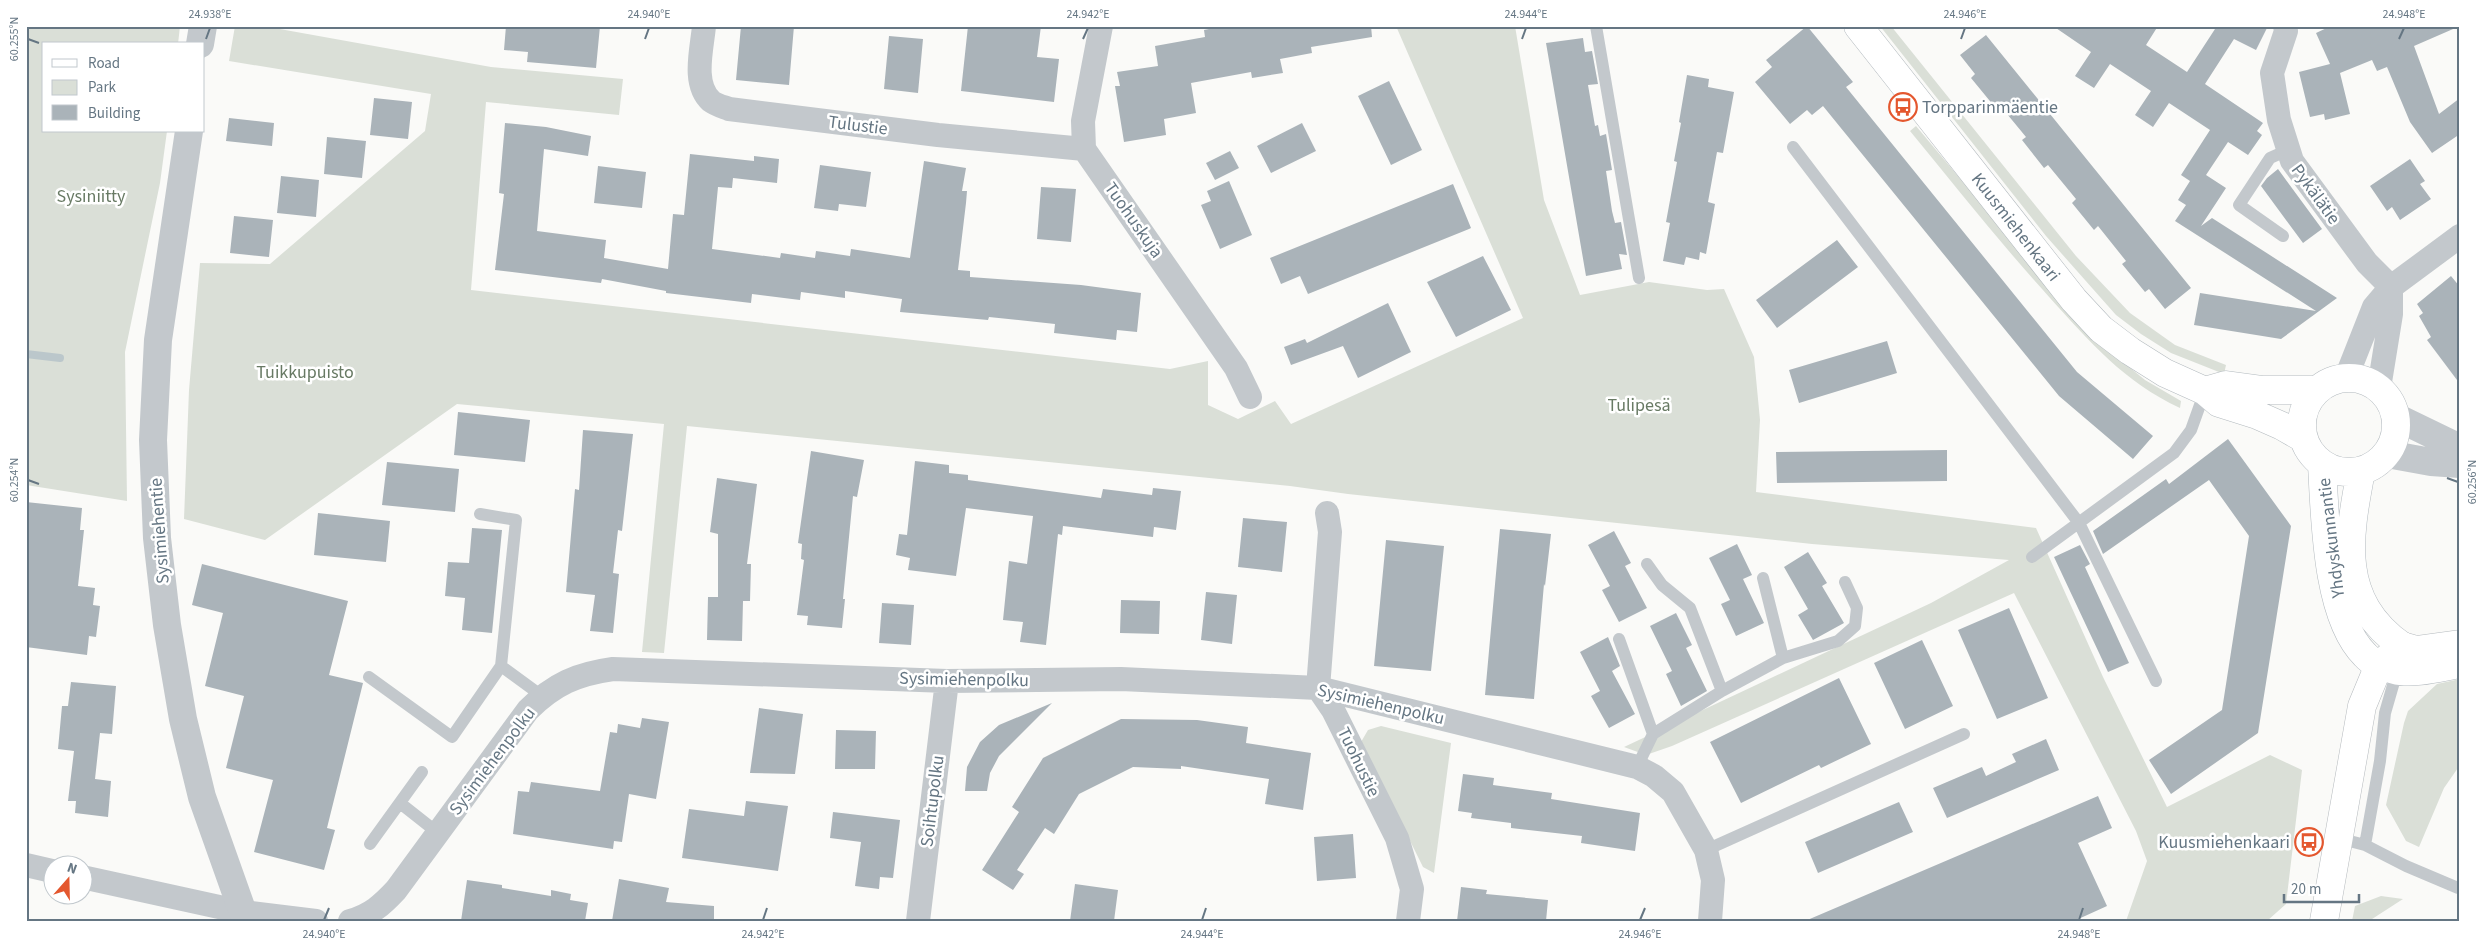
<svg xmlns="http://www.w3.org/2000/svg" width="2486" height="947" font-family="'Source Sans 3',sans-serif">
  <style>
    .green { fill: #dadfd7 }
    .lines { fill: none; stroke-linecap: round; stroke-linejoin: round }
    .stream { stroke: #bbc7cb; stroke-width: 8 }
    .building { fill: #aab3b9 }
    .secondary-casing { stroke: #b3babf; stroke-width: 29 }
    .primary-casing { stroke: #b5babe; stroke-width: 29 }
    .motorway-casing { stroke: #b4b9bd; stroke-width: 29 }
    .service { stroke: #c3c8cc; stroke-width: 12 }
    .minor { stroke: #c3c8cc; stroke-width: 24 }
    .tertiary { stroke: #c3c8cc; stroke-width: 28 }
    .secondary { stroke: #fff; stroke-width: 28 }
    .primary { stroke: #fff; stroke-width: 28 }
    .motorway { stroke: #fff; stroke-width: 28 }
    .ticks { fill: none; stroke: #657683; stroke-width: 2 }
    .labels { text-anchor: middle; stroke-width: 5; stroke-linejoin: round; paint-order: stroke }
    .poi-label { font-size: 18px; fill: #657683; stroke: #fff; text-anchor: start }
    .street-label { font-size: 18px; fill: #657683; stroke: #fff }
    .park-label { font-size: 18px; fill: #687a64; stroke: #fff }
    .neatline { fill: none; stroke: #657683; stroke-width: 2 }
    .ticks-label { font-size: 12px; text-anchor: middle; fill: #657683 }
  </style>
  <rect width="100%" height="100%" fill="#fafaf8"/>
  <path class="green" d="M26,26H180L178,44H44V131H167L160,183L125,352L127,501L26,485Z
    M235,26H263L491,67L623,79L619,115L486,102L471,290L1170,369L1208,361V405L1238,419L1275,401L1291,424L1523,318L1396,26H1515L1544,200L1580,295L1649,282L1707,290L1724,289L1754,357L1760,420L1756,492L2036,528L2103,677L2167,807L2270,755L2302,770L2286,904L2267,921H2126L2147,861L2136,831L2014,593L1672,746L1646,755L1624,747L1931,603L2009,560L1812,544L1348,494L1290,486L687,426L664,653L642,652L664,424L457,404L265,540L184,519L189,390L200,263L270,264L425,131L431,94L229,61Z
    M1880,26H1891L2076,256L2130,313L2175,345L2226,365L2224,374L2171,353L2141,334L2116,315L2046,236Z
    M1916,126L2045,280L2106,348L2145,380L2181,401L2180,408C2124,382 2090,342 2050,298C2001,244 1956,187 1910,131Z
    M2460,679V765L2444,788L2419,847L2406,841L2386,805L2404,723L2408,711L2437,684Z
    M1381,726L1451,743L1434,873L1423,867L1361,742L1368,730Z
    M2381,896L2403,899L2369,921H2352L2355,906Z"/>
  <g class="lines">
    <path class="stream" d="M26,354L60,358"/>
  </g>
  <path class="building" d="M506,26H600L596,68L527,62L528,52L504,50Z
    M741,26H794L789,85L736,80Z
    M968,26H1041L1037,57L1059,59L1054,102L961,91Z
    M1224,26H1371L1372,37L1311,47L1312,53L1280,59L1283,73L1252,78L1251,72L1191,83L1196,113L1164,119L1166,135L1124,142L1115,86H1120L1117,72L1158,66L1155,46L1205,37L1204,30Z
    M1807,26L1853,82L1846,87L2077,372L2153,436L2133,459L2059,396L1823,106L1812,115L1807,110L1790,124L1755,82L1772,67L1766,60Z
    M2053,26H2158L2146,45L2187,72L2215,29L2210,26H2268L2256,50L2234,39L2205,84L2263,123L2257,131L2262,135L2248,155L2228,142L2206,175L2226,188L2201,226L2212,218L2337,298L2281,339L2194,325L2200,293L2316,311L2175,221L2186,205L2178,200L2190,181L2181,175L2210,130L2169,103L2153,127L2135,115L2151,91L2110,64L2094,88L2075,76L2091,52Z
    M2331,26H2460L2414,46L2439,114L2460,98V134L2432,153L2410,122L2387,67L2377,71L2372,60L2340,73L2350,114L2325,120L2324,114L2310,117L2299,72L2330,64L2316,33Z
    M1986,35L2191,288L2165,309L2149,289L2145,292L2122,264L2126,261L2098,226L2094,230L2072,203L2076,199L2048,165L2044,168L2022,140L2026,137L1998,103L1994,106L1971,78L1975,74L1960,55Z
    M889,36L923,39L918,93L884,89Z
    M1583,38L1585,52L1592,51L1598,84L1588,85L1595,126L1598,125L1600,136L1606,134L1612,170L1606,171L1612,211L1615,223L1621,222L1627,255L1619,254L1622,269L1586,276L1546,43Z
    M1687,75L1709,79L1708,87L1734,92L1723,153L1717,152L1708,202L1715,204L1706,254L1700,252L1699,260L1686,257L1684,265L1663,261L1670,223L1666,222L1677,162L1674,161L1681,123L1679,122Z
    M1389,81L1422,150L1391,165L1358,96Z
    M374,98L412,102L408,139L370,135Z
    M229,118L274,123L272,146L226,141Z
    M505,123L546,127L591,136L588,156L544,149L537,231L606,240L604,258L668,269L673,214L684,215L690,154L754,161V156L779,159L777,183L733,178L732,188L718,187L712,249L780,258L781,253L815,258L816,251L850,256L851,249L910,258L924,161L966,168L962,191H967L966,203L958,270L970,271V277L1081,285L1141,293L1137,332L1117,330L1116,340L1054,333L1055,324L989,317L988,320L900,312L902,299L845,291V298L801,292L800,300L752,294L751,303L666,293V291L602,279L601,283L495,270L504,194L499,193Z
    M1302,123L1316,151L1271,173L1257,146Z
    M327,137L366,141L362,178L324,174Z
    M1230,151L1239,168L1215,180L1206,163Z
    M2410,159L2425,181L2420,184L2431,199L2400,220L2392,207L2387,211L2370,186Z
    M820,165L871,172L866,207L839,204L838,211L814,208Z
    M598,166L646,172L642,208L594,203Z
    M2278,169L2322,229L2303,243L2261,186L2267,178Z
    M281,176L319,180L316,217L277,213Z
    M1229,181L1252,235L1220,249L1201,205L1211,201L1207,191Z
    M1453,184L1471,228L1469,229L1308,294L1300,276L1281,284L1270,258Z
    M1041,187L1076,189L1071,242L1037,239Z
    M234,216L273,220L269,257L230,253Z
    M1837,240L1858,267L1777,328L1756,300Z
    M1483,256L1511,310L1456,337L1427,282Z
    M2451,276L2460,287V384L2427,340L2431,337L2419,316L2423,313L2417,304Z
    M1388,303L1411,352L1358,378L1343,346L1291,365L1284,347L1305,339L1307,343Z
    M1887,341L1897,373L1799,403L1789,370Z
    M458,412L530,420L525,462L454,455Z
    M583,430L633,434L622,531L618,530L613,573L619,574L613,633L590,631L595,595L566,592L575,489L579,490Z
    M2228,439L2291,526L2258,733L2171,794L2149,760L2222,710L2249,536L2209,480L2103,554L2093,531L2166,479L2169,484Z
    M1947,450V481L1777,483L1776,452Z
    M811,451L864,460L857,497L853,496L843,599H845L842,628L807,625L808,616L797,615L804,560L801,559L802,544L798,543Z
    M915,461L949,465V473L968,475V480L1101,498L1103,489L1152,495L1153,488L1181,491L1176,530L1154,527L1153,537L1063,526L1062,535L1058,534L1046,645L1020,642L1023,622L1003,620L1009,561L1027,564L1033,516L966,508L956,576L908,570L910,558L896,555L899,534L907,535Z
    M387,462L459,469L455,512L382,505Z
    M717,478L757,484L747,564H751L750,601H743L742,641L707,640L708,597H718V534L710,532Z
    M26,502L82,508L80,530H84L78,586L95,588L93,605L100,606L96,637L89,636L87,655L26,647Z
    M318,513L390,521L386,562L314,555Z
    M1243,518L1287,522L1282,572L1238,567Z
    M472,528L502,530L492,633L462,630L465,598L445,596L448,562L469,563Z
    M1500,529L1551,534L1545,586L1544,584L1534,699L1485,695Z
    M1614,531L1631,563L1625,566L1647,608L1619,622L1602,590L1610,586L1588,545Z
    M1386,540L1444,546L1431,671L1374,666Z
    M1737,544L1752,575L1743,579L1764,623L1736,636L1721,604L1730,600L1709,558Z
    M2080,545L2090,564L2085,567L2129,663L2108,672L2054,557Z
    M1808,552L1827,583L1822,586L1844,623L1813,640L1798,615L1808,609L1784,567Z
    M202,564L348,601L329,675L363,683L327,828L335,830L324,870L254,852L273,780L226,768L244,696L205,686L223,613L192,605Z
    M1206,592L1237,595L1232,644L1201,640Z
    M1121,600L1160,601L1159,634L1120,633Z
    M882,603L914,605L911,645L879,643Z
    M2009,608L2048,698L1997,719L1958,630Z
    M1676,613L1692,645L1686,648L1707,691L1681,706L1666,674L1672,671L1650,626Z
    M1608,637L1620,666L1612,671L1635,714L1609,728L1591,696L1600,691L1580,652Z
    M1922,640L1953,706L1905,729L1874,663Z
    M1839,678L1871,744L1821,768L1819,765L1741,803L1710,742Z
    M71,682L116,686L112,734L100,733L95,779L111,781L108,817L75,813L76,801H68L74,751L58,749L62,706H68Z
    M1052,703L999,756L990,773L987,791H965L967,767L980,742L999,725Z
    M759,708L803,714L795,774L750,773Z
    M642,718L669,722L656,799L629,794L622,842L614,841L613,849L513,834L518,791L529,792L531,782L600,791L610,732L617,733L618,724L640,728Z
    M1121,719L1197,720L1248,727L1246,743L1311,753L1303,810L1265,804L1269,779L1181,766V769L1133,767L1079,794L1054,834L1045,828L1017,870L1024,874L1013,890L982,870L1019,812L1012,807L1043,758Z
    M836,730L876,731L875,769H835Z
    M2046,739L2059,770L1947,818L1933,788L1982,767L1986,776L2016,762L2012,754Z
    M1463,774L1494,778L1493,785L1552,793L1551,799L1640,813L1635,851L1581,843L1582,836L1511,828V823L1471,818L1472,813L1458,811Z
    M2098,796L2112,828L2078,843L2107,906L2074,921H1805Z
    M746,801L788,806L778,871L682,858L689,809L744,816Z
    M1899,802L1913,832L1818,873L1805,842Z
    M833,812L900,820L893,878L880,877L879,889L855,886L861,842L830,838Z
    M1353,834L1356,878L1317,881L1314,837Z
    M619,879L669,888L666,902L714,906V921H612Z
    M467,880L502,885V888L551,896V890L571,894L570,900L588,903L585,921H461Z
    M1075,884L1118,890L1114,921H1070Z
    M1461,887L1487,890L1486,894L1548,900L1546,921H1457Z"/>
  <g class="lines">
    <defs>
      <path id="secondary" d="M1858,26L2074,300L2101,329L2130,351L2165,373L2205,391L2219,403L2257,415L2282,426L2303,438
        M2302 425a47 47 0 1 1 94 0a47 47 0 1 1-94 0Z
        M2205,391L2226,385L2263,390H2316
        M2322,464C2325,517 2326,617 2365,655C2372,663 2385,668 2395,670C2412,675 2442,667 2460,664
        M2361,471C2348,539 2337,600 2402,646"/>
      <path id="primary" d="M2402,646L2416,650L2460,644"/>
      <path id="motorway" d="M2324,921L2362,706L2379,665L2402,646"/>
    </defs>
    <use href="#secondary" class="secondary-casing"/>
    <use href="#primary" class="primary-casing"/>
    <use href="#motorway" class="motorway-casing"/>
    <path class="service" d="M1596,26L1639,278
      M1793,147L2079,523L2156,681
      M2283,236L2239,205L2270,158L2288,150
      M480,514L516,520L501,666L542,696
      M2032,557L2174,453L2191,430L2205,391
      M1647,564L1662,585L1690,608L1722,691L1653,734
      M1619,639L1653,734L1637,767
      M1783,658L1838,641L1855,626L1857,608L1845,582
      M369,677L452,737L501,666
      M1722,691L1783,658L1763,578
      M400,803L438,833
      M2338,838L2365,845L2406,866L2458,888
      M370,844L422,772
      M2365,845L2380,761L2385,713L2398,668
      M1706,850L1964,734"/>
    <path class="minor" d="M704,26C702,49 692,84 711,101C716,105 724,107 729,109L938,135L1084,149
      M1101,26L1083,121L1084,149L1236,368L1250,397
      M2285,26L2286,31L2272,73L2279,120L2292,161L2367,263L2391,287L2460,236
      M2346,378L2374,307L2391,287
      M2379,388L2391,314V287
      M1327,513L1330,532L1318,688L1333,710L1397,838L1412,889L1408,921
      M26,865L52,871
      M82,877L242,912L316,921
      M350,921C371,915 382,905 396,890L528,710C554,684 577,674 613,669L947,681L1121,679L1318,688L1637,767L1654,776L1673,792L1706,850L1713,880L1710,921
      M918,921L947,681"/>
    <path class="tertiary" d="M200,44L203,26
      M189,131L158,340L153,440L157,538L167,625L183,719L202,797L246,921
      M2396,417L2460,448
      M2387,454L2431,462L2460,464"/>
    <use href="#secondary" class="secondary"/>
    <use href="#primary" class="primary"/>
    <use href="#motorway" class="motorway"/>
  </g>
  <path class="ticks" d="M28,39L39,43M206,39L210,28M645,39L649,28M1083,39L1088,28M1522,39L1526,28M1961,39L1965,28M2399,39L2404,28M2447,478L2458,482M28,480L39,484M324,920L329,908M763,920L767,908M1202,920L1206,908M1640,920L1645,908M2079,920L2083,908"/>
  <defs>
    <symbol id="bus-ring" viewBox="-11 -11 22 22"><circle r="9.5" fill="#fff" stroke="#e4572e" stroke-width="1.5"/><path d="M-5-6H5V4H4V6H2V4H-2V6H-4V4H-5ZM-3.5-4V0h7V-4ZM-3.5 1.2v1.5H-2V1.2ZM2 1.2v1.5H3.5V1.2Z" fill="#e4572e"/></symbol>
  </defs>
  <g fill-rule="evenodd">
    <use href="#bus-ring" x="1887" y="91" width="32" height="32"/>
    <use href="#bus-ring" x="2293" y="826" width="32" height="32"/>
  </g>
  <g class="labels">
    <g class="poi-label">
      <text x="1922" y="113">Torpparinmäentie</text>
      <text x="2290" y="848" text-anchor="end">Kuusmiehenkaari</text>
    </g>
    <g class="street-label">
      <text transform="translate(858 125) rotate(7)" y="6">Tulustie</text>
      <text transform="translate(2316 194) rotate(54)" y="6">Pykälätie</text>
      <text transform="translate(1134 220) rotate(55)" y="6">Tuohuskuja</text>
      <text transform="translate(2016 227) rotate(52)" y="6">Kuusmiehenkaari</text>
      <text transform="translate(159 531) rotate(-94)" y="6">Sysimiehentie</text>
      <text transform="translate(2331 538) rotate(-97)" y="6">Yhdyskunnantie</text>
      <text transform="translate(964 679) rotate(1)" y="6">Sysimiehenpolku</text>
      <text transform="translate(1381 704) rotate(13)" y="6">Sysimiehenpolku</text>
      <text transform="translate(492 761) rotate(-53)" y="6">Sysimiehenpolku</text>
      <text transform="translate(1359 762) rotate(64)" y="6">Tuohustie</text>
      <text transform="translate(932 801) rotate(-83)" y="6">Soihtupolku</text>
    </g>
    <g class="park-label">
      <text x="91" y="202">Sysiniitty</text>
      <text x="305" y="378">Tuikkupuisto</text>
      <text x="1639" y="411">Tulipesä</text>
    </g>
  </g>
  <rect width="2486" height="947" fill="none" stroke="#ffffff" stroke-width="55"/>
  <rect x="42" y="42" width="162" height="90" fill="#ffffff" stroke="#c1c8cd"/>
  <rect x="52" y="59" width="25" height="8" fill="#ffffff" stroke="#c1c8cd"/>
  <text x="88" y="68" font-size="15" fill="#657683">Road</text>
  <rect x="52" y="80" width="25" height="15" fill="#dadfd7" stroke="#c1c8cd"/>
  <text x="88" y="92" font-size="15" fill="#657683">Park</text>
  <rect x="52" y="105" width="25" height="15" fill="#aab3b9" stroke="#c1c8cd"/>
  <text x="88" y="118" font-size="15" fill="#657683">Building</text>
  <g transform="translate(68 880) rotate(20)"><circle r="24" fill="#ffffff" stroke="#c1c8cd"/>
  <path d="M0-4L9 19L0 12L-9 19Z" fill="#e4572e"/>
  <text y="-8" font-size="14" font-weight="bold" text-anchor="middle" fill="#657683">N</text>
  </g>
  <path d="M2284 894v8h75v-8" fill="none" stroke="#657683" stroke-width="2.5"/>
  <text x="2291" y="894" font-size="15" fill="#657683" stroke="#ffffff" stroke-width="4" paint-order="stroke">20 m</text>
  <rect x="28" y="28" width="2430" height="892" class="neatline"/>
  <g class="ticks-label">
    <text x="210" y="18">24.938°E</text>
    <text x="649" y="18">24.940°E</text>
    <text x="1088" y="18">24.942°E</text>
    <text x="1526" y="18">24.944°E</text>
    <text x="1965" y="18">24.946°E</text>
    <text x="2404" y="18">24.948°E</text>
    <text transform="translate(14 39) rotate(-90)" y="4">60.255°N</text>
    <text transform="translate(14 480) rotate(-90)" y="4">60.254°N</text>
    <text transform="translate(2472 482) rotate(-90)" y="4">60.256°N</text>
    <text x="324" y="938">24.940°E</text>
    <text x="763" y="938">24.942°E</text>
    <text x="1202" y="938">24.944°E</text>
    <text x="1640" y="938">24.946°E</text>
    <text x="2079" y="938">24.948°E</text>
  </g>
</svg>
